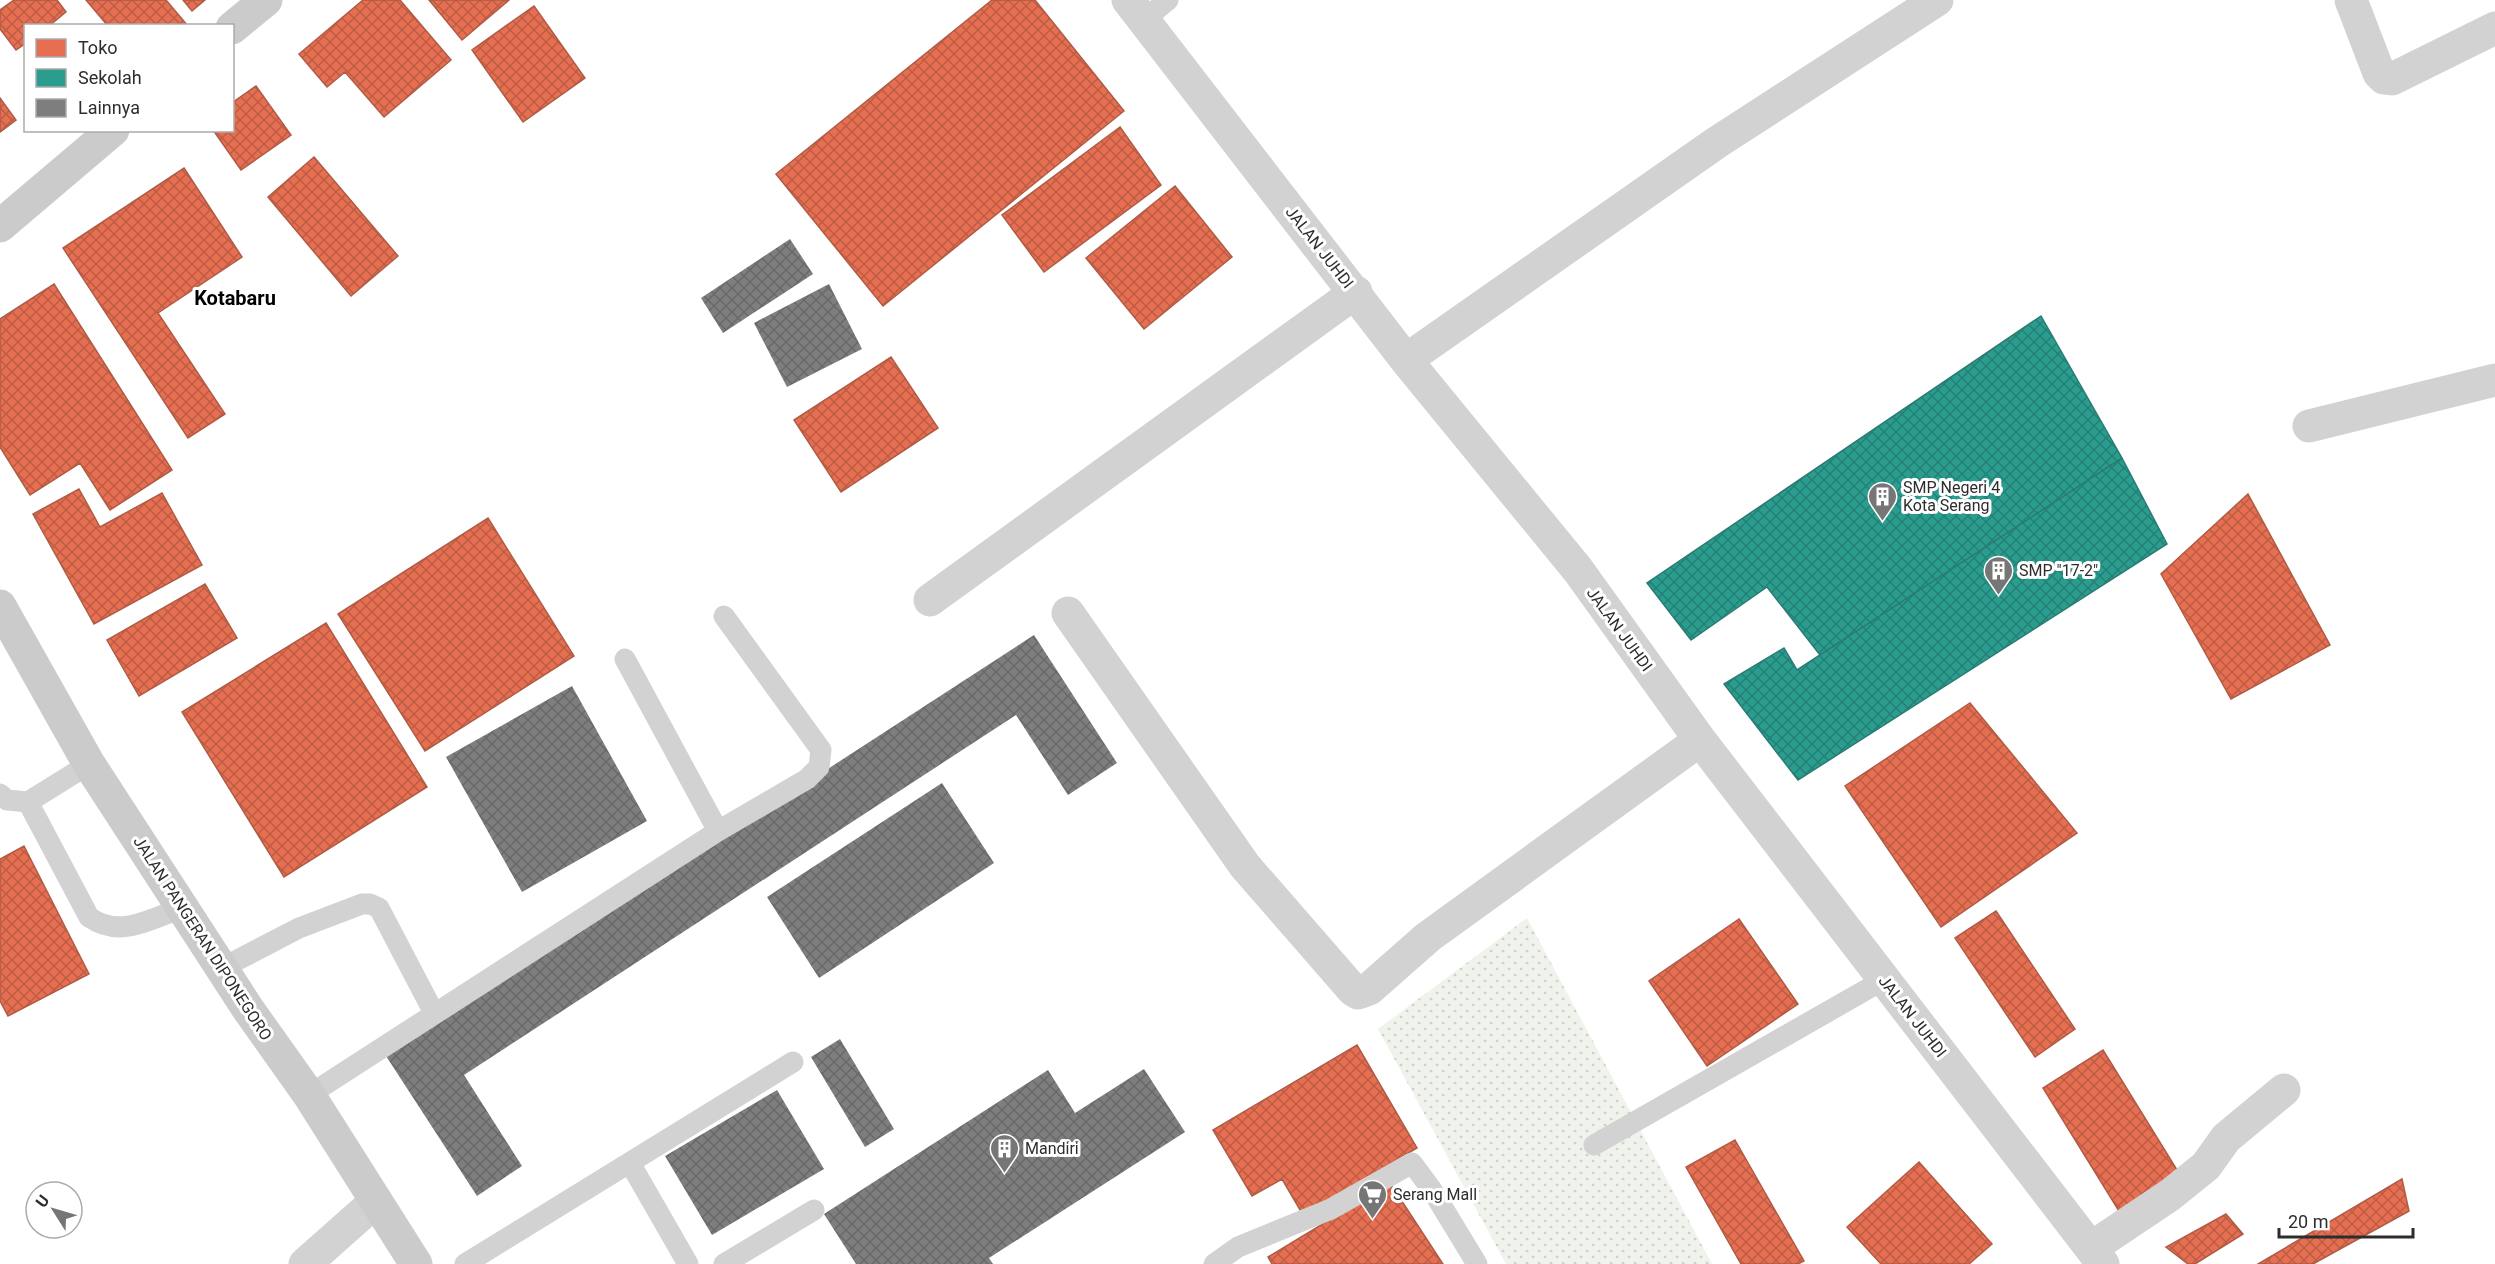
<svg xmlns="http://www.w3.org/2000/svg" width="2495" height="1264" font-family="Roboto,sans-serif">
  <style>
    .grass { fill: url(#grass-dots) }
    .shops { fill: url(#shops-cross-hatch); stroke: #af5b46; stroke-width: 1.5 }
    .schools { fill: url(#schools-cross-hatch); stroke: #2b7b72; stroke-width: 1.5 }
    .building { fill: url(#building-cross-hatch) }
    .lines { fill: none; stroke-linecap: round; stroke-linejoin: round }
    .lane { stroke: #d2d2d2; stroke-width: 21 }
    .street { stroke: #d2d2d2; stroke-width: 33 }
    .secondary { stroke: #cbcbcb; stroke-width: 33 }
    .labels { text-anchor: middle; stroke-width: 6; stroke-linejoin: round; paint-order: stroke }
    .street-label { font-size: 16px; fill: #2d2d2d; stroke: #fff }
    .poi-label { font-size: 16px; fill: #2d2d2d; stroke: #fff; text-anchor: start }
    .quarter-label { font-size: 20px; font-weight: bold; fill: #000; stroke: #fff }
  </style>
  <defs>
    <pattern id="grass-dots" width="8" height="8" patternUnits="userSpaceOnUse" patternTransform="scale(1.5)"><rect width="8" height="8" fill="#eff3eb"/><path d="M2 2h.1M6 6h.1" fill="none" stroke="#cdd1ca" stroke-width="1.8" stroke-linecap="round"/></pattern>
    <pattern id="shops-cross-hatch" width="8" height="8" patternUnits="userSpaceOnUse" patternTransform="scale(1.5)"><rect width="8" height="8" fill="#e76f51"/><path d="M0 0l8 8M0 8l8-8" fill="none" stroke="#bc5c44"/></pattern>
    <pattern id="schools-cross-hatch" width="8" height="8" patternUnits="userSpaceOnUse" patternTransform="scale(1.5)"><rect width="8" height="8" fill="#2a9d8f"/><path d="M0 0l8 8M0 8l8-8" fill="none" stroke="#248075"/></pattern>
    <pattern id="building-cross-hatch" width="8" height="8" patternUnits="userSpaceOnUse" patternTransform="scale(1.5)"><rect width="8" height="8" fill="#7e7e7e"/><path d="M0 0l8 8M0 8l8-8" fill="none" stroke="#686868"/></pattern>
  </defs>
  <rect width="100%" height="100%" fill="#fff"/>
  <path class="grass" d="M1527,918L1712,1264H1506L1378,1029Z"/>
  <path class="shops" d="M14,0H57L66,12L49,26H26V43L16,50L0,29V10Z
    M86,0H166L188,26H108Z
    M183,0H205L192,11Z
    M363,0H400L451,60L384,117L345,72L327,87L299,54Z
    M429,0H509L462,40Z
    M992,0H1035L1124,111L883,306L776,174Z
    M534,6L585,78L523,122L472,50Z
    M256,86L291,135L241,170L213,130H232V103Z
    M0,98L16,120L0,132Z
    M1120,127L1161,185L1044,272L1002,215Z
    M314,157L398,256L351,296L268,197Z
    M184,168L242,257L158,313L225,414L188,438L63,248Z
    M1175,186L1232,257L1144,329L1086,258Z
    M54,284L172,470L110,510L80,463L30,495L0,447V319Z
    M891,357L938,428L841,492L794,420Z
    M79,489L100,527L162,493L202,565L94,624L33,514Z
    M2248,494L2330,645L2231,699L2161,574Z
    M488,518L574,656L425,751L338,614Z
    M205,584L237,638L139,696L107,640Z
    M326,623L427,787L284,877L182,712Z
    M1970,703L2077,833L1941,927L1845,786Z
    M24,846L89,974L8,1016L0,1001V859Z
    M1996,911L2075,1029L2035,1057L1955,938Z
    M1739,919L1798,1004L1707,1066L1649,981Z
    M1357,1045L1417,1148L1303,1215L1282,1179L1252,1196L1213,1130Z
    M2103,1050L2182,1178L2122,1216L2043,1088Z
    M1735,1140L1804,1261L1798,1264H1741L1686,1167Z
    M1919,1162L1992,1244L1969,1264H1881L1847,1227Z
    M2402,1179L2409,1211L2313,1264H2258Z
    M1390,1183L1443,1264H1272L1268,1257Z
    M2226,1214L2243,1234L2195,1264H2188L2166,1247Z"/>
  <path class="schools" d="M2041,316L2122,458L1820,655L1767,587L1691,640L1647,583Z
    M2122,458L2167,544L1798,780L1724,684L1784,648L1797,670Z"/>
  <path class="building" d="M790,239L813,274L723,333L701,298Z
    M829,284L862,349L787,387L754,323Z
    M1034,635L1117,763L1068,795L1016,715L464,1075L522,1166L477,1196L386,1056Z
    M572,686L647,821L522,892L446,757Z
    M942,783L994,863L819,978L767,897Z
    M840,1039L894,1129L865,1147L811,1057Z
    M1144,1069L1185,1132L989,1258L993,1264H856L824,1214L1048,1070L1075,1113Z
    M777,1090L824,1169L712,1235L665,1156Z"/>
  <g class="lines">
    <path class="lane" d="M1144,20L1168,0
      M625,659L718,831
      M0,794L7,800L28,802L89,764
      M28,802L89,917C120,939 150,919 182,908
      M222,968L299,928L362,904H370L379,908L434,1013
      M309,1095L718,831L807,779L819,767L821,750L724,616
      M1594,1145L1885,979
      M630,1163L688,1264
      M465,1264L793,1062
      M724,1264L814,1210
      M1214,1264L1238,1247L1331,1209L1412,1163L1432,1190L1477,1264"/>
    <path class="street" d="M1128,0L1406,360L1578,570L1700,740L2103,1264
      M2351,0L2379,73L2384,78L2392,79L2495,28
      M1406,360L1716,143L1937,0
      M2309,426L2495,380
      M930,600L1356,292
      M1068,613L1245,866L1353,990L1358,993L1369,989L1428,937L1700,740
      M2091,1248L2170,1195L2206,1166L2226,1138L2284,1090
      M305,1264L375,1202"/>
    <path class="secondary" d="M232,28L266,0
      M0,226L113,130
      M0,606L89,764L248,1009L309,1095L416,1264"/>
  </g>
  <defs>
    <symbol id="building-pin" viewBox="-11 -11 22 30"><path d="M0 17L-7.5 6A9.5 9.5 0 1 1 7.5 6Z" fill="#767676" stroke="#fff"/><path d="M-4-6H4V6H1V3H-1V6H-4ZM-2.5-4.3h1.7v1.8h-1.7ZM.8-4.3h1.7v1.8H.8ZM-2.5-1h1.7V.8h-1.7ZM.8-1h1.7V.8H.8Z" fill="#fff"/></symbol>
    <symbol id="supermarket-pin" viewBox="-11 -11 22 30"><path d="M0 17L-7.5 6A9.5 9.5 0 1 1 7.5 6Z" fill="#767676" stroke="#fff"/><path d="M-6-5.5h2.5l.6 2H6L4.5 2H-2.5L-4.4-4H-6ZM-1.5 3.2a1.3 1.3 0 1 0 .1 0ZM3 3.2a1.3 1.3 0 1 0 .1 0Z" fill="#fff"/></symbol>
  </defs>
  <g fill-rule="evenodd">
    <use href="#building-pin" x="1866" y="480" width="33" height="45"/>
    <use href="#building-pin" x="1982" y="554" width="33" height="45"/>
    <use href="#building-pin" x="988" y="1132" width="33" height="45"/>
    <use href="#supermarket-pin" x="1356" y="1178" width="33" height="45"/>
  </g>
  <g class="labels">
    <g class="street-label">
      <text transform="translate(1320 247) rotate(52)" y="6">JALAN JUHDI</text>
      <text transform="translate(1620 629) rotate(54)" y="6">JALAN JUHDI</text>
      <text transform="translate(203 938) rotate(57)" y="6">JALAN PANGERAN DIPONEGORO</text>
      <text transform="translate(1913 1016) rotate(52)" y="6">JALAN JUHDI</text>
    </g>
    <g class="poi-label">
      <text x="1903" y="493">SMP Negeri 4<tspan x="1903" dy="18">Kota Serang</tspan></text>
      <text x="2019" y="576">SMP "17-2"</text>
      <text x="1025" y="1154">Mandiri</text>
      <text x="1393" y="1200">Serang Mall</text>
    </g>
    <g class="quarter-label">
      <text x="235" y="305">Kotabaru</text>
    </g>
  </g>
  <rect x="24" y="24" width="210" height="108" fill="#ffffff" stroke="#ababab" stroke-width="1.5"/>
  <rect x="36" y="39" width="30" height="18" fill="#e76f51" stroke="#ababab" stroke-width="1.5"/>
  <text x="78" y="54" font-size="18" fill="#2d2d2d">Toko</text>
  <rect x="36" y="69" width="30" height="18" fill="#2a9d8f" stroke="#ababab" stroke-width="1.5"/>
  <text x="78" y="84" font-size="18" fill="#2d2d2d">Sekolah</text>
  <rect x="36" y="99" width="30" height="18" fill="#7e7e7e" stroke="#ababab" stroke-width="1.5"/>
  <text x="78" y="114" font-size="18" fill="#2d2d2d">Lainnya</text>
  <g transform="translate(54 1210) rotate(307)"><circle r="28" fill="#ffffff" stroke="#ababab" stroke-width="1.5"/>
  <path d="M0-4.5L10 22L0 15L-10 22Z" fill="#767676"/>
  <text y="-9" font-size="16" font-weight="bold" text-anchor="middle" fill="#2d2d2d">U</text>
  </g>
  <path d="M2279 1228v9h134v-9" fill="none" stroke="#2d2d2d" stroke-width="3"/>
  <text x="2288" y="1228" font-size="18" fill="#2d2d2d" stroke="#ffffff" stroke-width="4.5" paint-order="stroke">20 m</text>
</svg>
